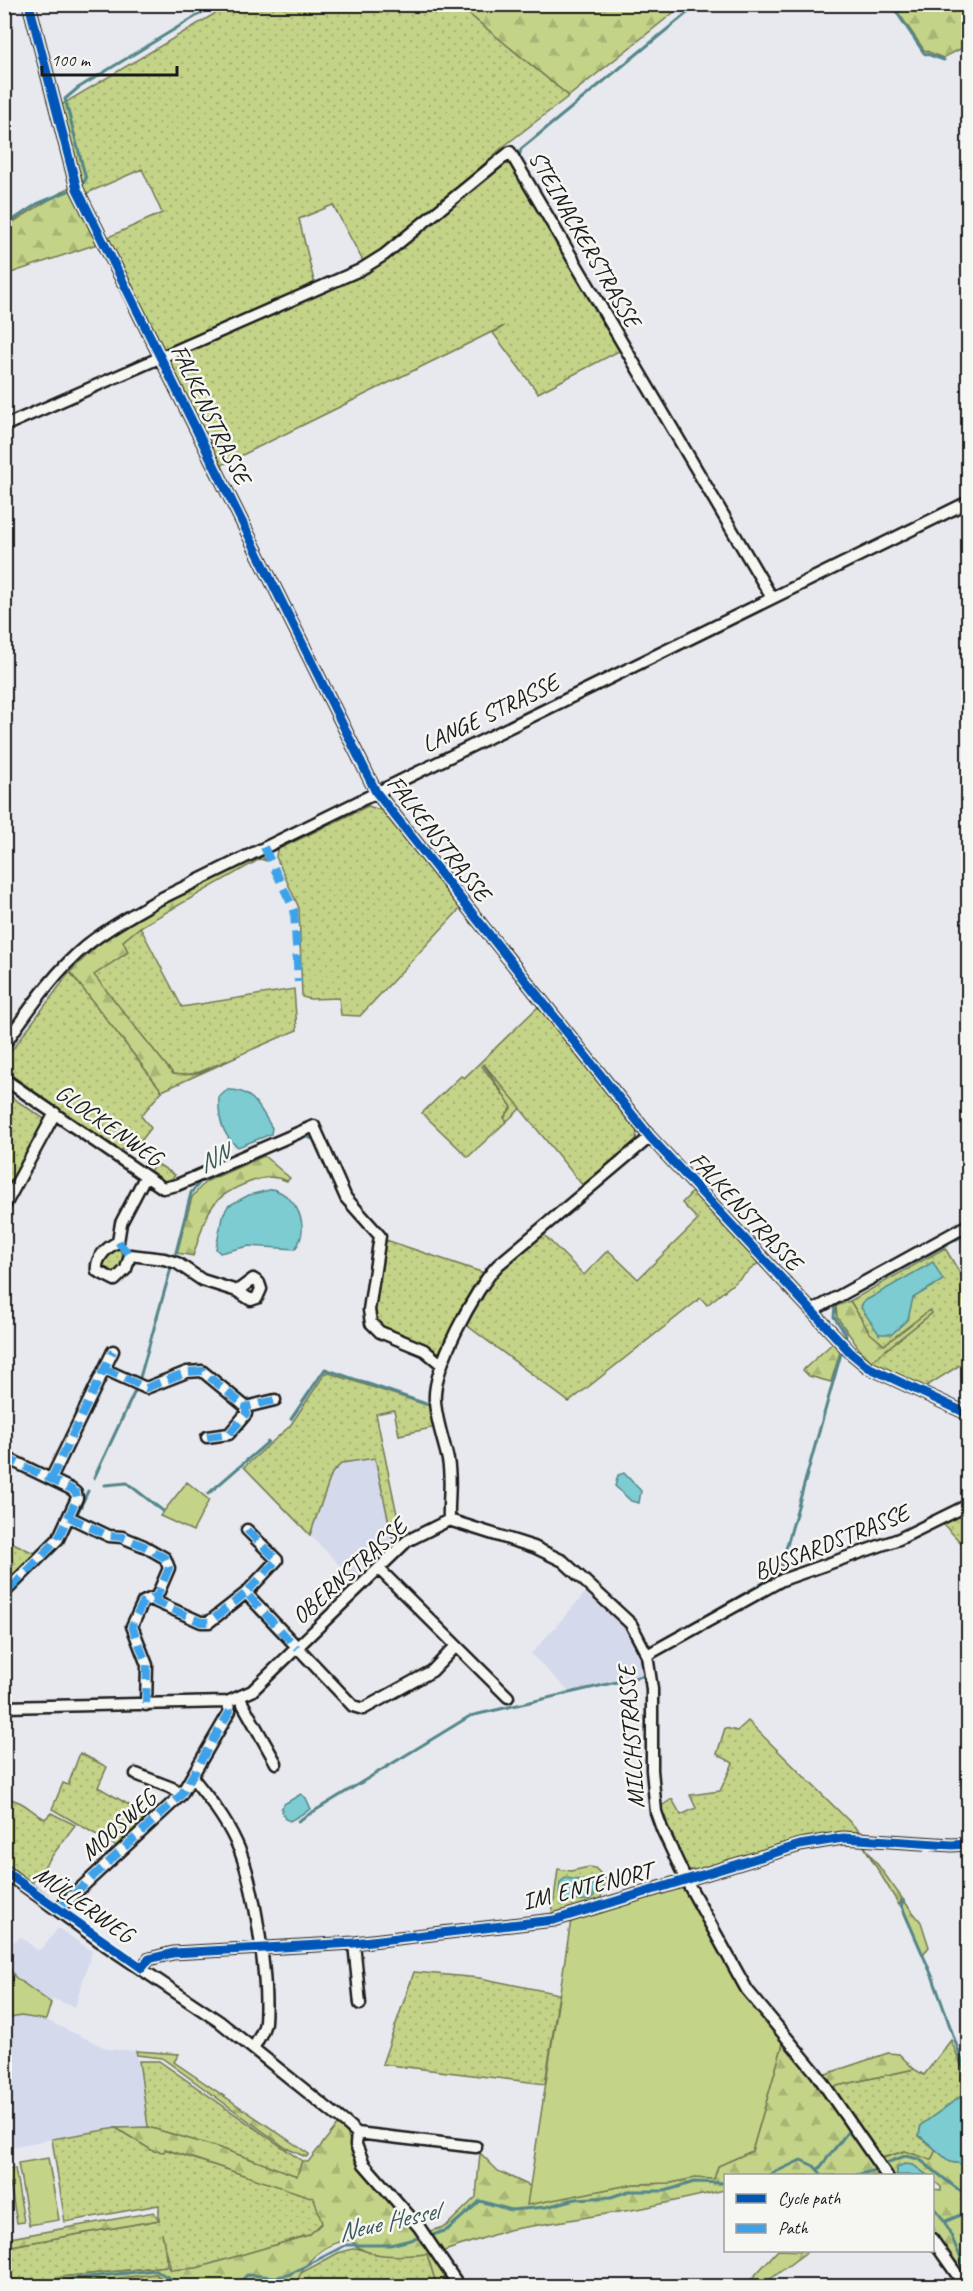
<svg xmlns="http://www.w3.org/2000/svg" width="973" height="2291" font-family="Caveat,sans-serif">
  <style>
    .built { fill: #d5d9ec }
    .grass { fill: url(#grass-dots); stroke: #707852; stroke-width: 1.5 }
    .forest { fill: url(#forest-firs); stroke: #707852; stroke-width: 1.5 }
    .park { fill: #c3d387; stroke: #707852; stroke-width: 1.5 }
    .water { fill: #7bccd2; stroke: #558689; stroke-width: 1.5 }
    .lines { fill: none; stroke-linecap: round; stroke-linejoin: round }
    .stream { stroke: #558689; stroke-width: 3 }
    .minor-casing { stroke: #1c1c1c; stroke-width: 15 }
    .minor { stroke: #f6f6f2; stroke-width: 10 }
    .quiet { stroke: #3da2ea; stroke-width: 8; stroke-dasharray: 15 8; stroke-linecap: butt }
    .cycleway-casing { stroke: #f6f6f2; stroke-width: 13 }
    .cycleway { stroke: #0057b8; stroke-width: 9 }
    .labels { text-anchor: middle; stroke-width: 5; stroke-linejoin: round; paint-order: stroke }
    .street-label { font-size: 24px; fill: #1c1c1c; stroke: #f6f6f2 }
    .water-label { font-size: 26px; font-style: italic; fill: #3d5a5c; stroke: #f6f6f2 }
  </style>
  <defs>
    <pattern id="grass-dots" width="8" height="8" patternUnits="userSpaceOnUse" patternTransform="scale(1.5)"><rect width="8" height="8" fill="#c3d387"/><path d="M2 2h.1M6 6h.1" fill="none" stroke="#a7b574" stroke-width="1.8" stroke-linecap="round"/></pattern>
    <pattern id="forest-firs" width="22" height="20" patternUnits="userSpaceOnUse" patternTransform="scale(1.5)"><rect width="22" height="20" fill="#c3d387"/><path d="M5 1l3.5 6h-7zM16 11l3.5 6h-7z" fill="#a7b574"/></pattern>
  </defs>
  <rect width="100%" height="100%" fill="#e7e9ef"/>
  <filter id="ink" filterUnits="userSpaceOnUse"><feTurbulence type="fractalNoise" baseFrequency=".0167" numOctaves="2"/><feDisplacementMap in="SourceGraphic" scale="12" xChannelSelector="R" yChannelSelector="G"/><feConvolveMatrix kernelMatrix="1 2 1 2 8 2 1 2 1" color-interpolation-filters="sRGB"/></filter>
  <g filter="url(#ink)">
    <path class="built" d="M375,1458L394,1546L356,1582L310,1535L332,1473L342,1463Z
      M589,1589L628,1626L640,1650L646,1674L569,1692L531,1654Z
      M58,1928L92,1951L75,2007L53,1999L51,2003L15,1977L5,1959L4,1948L21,1937L37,1950L43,1948Z
      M21,2016L46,2020L108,2049L136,2051L147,2127L120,2126L5,2148V2019Z"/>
    <path class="grass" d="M231,4L458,5L569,96L504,146L385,252L364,263L333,205L299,219L315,285L163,354L106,238L162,213L142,169L85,194L61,105Z
      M503,163L514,166L621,350L538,393L493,333L504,326L218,467L167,363L170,357L366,270Z
      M368,806L383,811L461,908L360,1016L341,1015L339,998L310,999L302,997L299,908L276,857L277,850Z
      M140,927L182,1007L294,989L297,1030L200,1072L183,1076L173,1074L93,975L128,952L123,941Z
      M70,972L162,1091L141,1116L151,1128L138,1145L117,1151L5,1070V1059Z
      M540,1005L637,1128L636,1141L583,1186L484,1064L482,1066L512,1107L504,1117L507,1121L468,1157L422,1113L461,1076L464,1078Z
      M5,1093L46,1120L5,1199Z
      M156,1163L175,1175L171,1180L174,1184L167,1185L147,1175Z
      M694,1190L761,1261L707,1305L701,1298L569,1402L465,1324C481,1285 511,1260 542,1233L584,1275L608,1250L638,1279L698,1220L682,1203Z
      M386,1240L484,1273L465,1301L445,1349L438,1352L380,1328L373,1317Z
      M118,1248L125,1257L126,1262L113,1276L103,1272L100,1265L105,1254Z
      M945,1248L961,1275L968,1271V1360L922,1389L869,1363L932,1313L930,1310L884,1345L870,1334L850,1301Z
      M326,1372L433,1407L436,1427L399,1435L394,1410L376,1414L402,1538L394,1546L375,1458L342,1463L332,1473L310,1535L244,1467L290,1426Z
      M968,1510V1550L943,1524Z
      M5,1539L36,1554L5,1587L4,1570L13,1564L10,1552L5,1548Z
      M748,1721L860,1832C804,1832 749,1856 696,1872L685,1868L664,1823L660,1807L672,1799L681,1815L696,1808L690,1795L720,1791L733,1763L717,1754L725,1728L737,1731Z
      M80,1753L107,1767L98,1787L148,1816L116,1846L52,1809L63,1783L68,1785Z
      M4,1798C26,1801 27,1809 45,1819L51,1813L75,1825L32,1883L5,1862Z
      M589,1867L595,1868L606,1879L600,1901L552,1914L558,1869L571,1871Z
      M414,1972L480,1978L559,1994L545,2084L382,2064Z
      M951,2040L968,2082V2099L960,2097L921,2125L919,2136L936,2150L931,2160L905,2151L881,2158L832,2087L914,2069L924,2075Z
      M139,2061H159L302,2161L297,2176L220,2148L148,2127Z
      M116,2128L153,2151L164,2149L315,2198L322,2223L309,2235L197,2268L171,2270L162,2233L168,2266L61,2277L45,2286H17L5,2267V2247L159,2220V2205L65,2222L52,2139Z
      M356,2248C378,2256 403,2256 427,2254L437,2286H296L299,2274L338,2253Z
      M155,2274L174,2286H62L71,2283Z"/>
    <path class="forest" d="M458,5H683L569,96Z
      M893,5H968V45L943,58L924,50Z
      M71,186L97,244L5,275V227Z
      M259,854L267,861L260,859L140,927L123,941L128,952L94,975L173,1074C196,1078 217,1066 237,1057L162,1091L70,972L112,931L133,918Z
      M483,1064L521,1108L507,1121L504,1118L512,1107Z
      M264,1156L290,1178L287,1181C274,1175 264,1177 250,1182C206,1198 207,1215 193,1256L177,1253L192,1197L205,1182Z
      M850,1301L870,1333L884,1345L930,1310L932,1313L869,1363L837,1317L836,1306Z
      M835,1341L841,1349L831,1382L809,1376L803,1370Z
      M862,1843L902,1898L899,1905Z
      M904,1901L921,1922L929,1947L923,1954L902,1905Z
      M784,2040L814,2075L882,2175L726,2176L725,2190L643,2208L508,2230L441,2252L427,2232L446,2226L476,2197L480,2153L498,2171L530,2186L528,2204L634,2184L671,2183L694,2178L714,2179L718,2166L752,2151Z
      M136,2051L179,2054L174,2062L309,2154L306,2157L286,2148L162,2058L137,2055Z
      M888,2053L899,2054L914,2069L832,2087L823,2075Z
      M338,2124L346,2130L359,2166L416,2229L442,2268L447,2286H437L427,2254C405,2256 364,2260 351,2240C326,2241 301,2263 296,2286H174L155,2274L45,2286L61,2277L168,2266L171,2270L197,2268L309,2235L322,2223L314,2198L165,2149L164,2152L153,2151L116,2128L148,2127L220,2148L297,2176L302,2161L308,2162Z
      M936,2150L951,2162L962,2164L968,2159V2283L933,2233V2189L941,2190V2187L933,2180L932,2176L927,2175L913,2165L898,2167L897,2175H892L881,2159L905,2151L931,2160Z
      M154,2212L159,2220L5,2247V2239Z
      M778,2250L808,2251L761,2286H745Z"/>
    <path class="park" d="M187,1482L209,1500L193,1531L160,1516Z
      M680,1888L690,1895L784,2040L752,2151L718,2166L714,2179L694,2178L671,2183L634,2184L527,2205L571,1920Z
      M4,1959L15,1977L51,2003L46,2020L21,2016L5,2019Z
      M48,2158L59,2220L29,2225L18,2163Z
      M15,2168L24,2222L17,2223L10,2183H4L5,2170Z"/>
    <path class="water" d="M227,1090C253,1088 261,1110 272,1128L271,1134L238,1147C221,1135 218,1116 219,1097Z
      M273,1189C298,1197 311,1228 295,1249L249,1246L220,1253L216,1249L222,1217L228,1206L249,1195Z
      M933,1262L943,1280L913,1298L908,1319L892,1334H879L861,1308L863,1302Z
      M624,1473L641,1491L639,1503L631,1501L615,1486L618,1475Z
      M301,1794L306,1798L311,1809L290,1821L285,1819L281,1809L284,1804Z
      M565,1878L594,1882V1896L589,1900L562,1901L559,1897L560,1883Z
      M960,2097L968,2100V2159L962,2164L950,2162L919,2135L921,2125Z
      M905,2164L913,2165L927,2175H897V2167Z"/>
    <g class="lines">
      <path class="stream" d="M891,4L924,53L944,60
        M519,157L521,149L698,4
        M82,185L86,179L65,99L78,88L216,4
        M4,226L37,204L68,191
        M175,1256L191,1193L200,1182L305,1136L313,1139
        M845,1340L846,1334L834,1317L835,1305L968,1233
        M139,1381L171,1268
        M291,1419L325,1369L432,1406
        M94,1478L136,1389
        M105,1485L127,1483L163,1511
        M208,1494L268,1442
        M77,1514L88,1491
        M62,1542L71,1526
        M664,1639L779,1574L842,1350
        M298,1821L470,1716L647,1675
        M903,1900L901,1905L933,1978L968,2078
        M886,2163L905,2156L919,2159L964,2194
        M818,2170L850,2129
        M767,2176L801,2160L814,2166L823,2176
        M852,2176L876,2170
        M932,2206C951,2224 954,2250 968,2271
        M946,2221L968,2212
        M430,2236L447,2230L480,2201L511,2210L546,2207L576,2199L611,2197L629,2191H665L694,2182L726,2183
        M50,2286L71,2279L155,2270L184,2286
        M236,2286L247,2275L276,2277L288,2275L346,2245H390L423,2237"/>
      <defs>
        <path id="minor" d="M29,4L77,189L376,792L650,1137L851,1353L868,1367L968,1414
          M4,426L360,270L384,255L510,152L772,598
          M4,1045C29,1010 53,973 87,945C109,927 134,914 158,900L968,502
          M4,1079L163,1188L177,1185L314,1126L346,1198L380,1236L369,1310L371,1323L380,1332L424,1350L441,1364
          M145,1177L121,1223L118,1242C107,1247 95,1258 97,1271L115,1280L126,1269L130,1255L164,1259L177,1263L202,1280L237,1291L251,1300L257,1298L261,1289L259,1283L253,1279L237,1291
          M4,1207L55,1113
          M812,1311L968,1225
          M104,1369L146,1388L187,1372L202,1371L246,1407
          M207,1437L229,1434L246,1414V1407L275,1400
          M51,1479L113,1351
          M69,1517L109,1536L122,1537L144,1546L165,1558L169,1568L157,1596L143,1602L132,1626L147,1665L146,1705
          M449,1520L534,1547L563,1561L631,1624L647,1655L652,1689V1770L656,1812L662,1829L686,1880L747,1990L816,2073L887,2176
          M449,1520C448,1501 452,1480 448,1460C444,1441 436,1421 435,1401C432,1369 475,1289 498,1265L650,1137
          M247,1530L277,1560L246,1593L353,1706L363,1709L432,1671L456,1646
          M379,1569L508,1697
          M4,1593L58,1539L77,1498L76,1493L71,1489L9,1459
          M152,1600L201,1622H209L246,1593
          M647,1655L782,1580L899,1539L968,1505
          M240,1699L276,1763
          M4,1707L227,1702L252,1691L407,1541L449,1520
          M136,1774L172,1788L181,1795
          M192,1777C208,1797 225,1818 236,1842C255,1881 268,1978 265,2022C264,2031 258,2039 254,2047
          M4,1871L98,1940L220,2022L347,2124L357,2133L356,2145L364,2164L419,2227L459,2286
          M57,1910L181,1795L230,1711L227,1702
          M354,1943L360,2004
          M142,1968L149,1959L173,1953L354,1943L554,1920L800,1845L843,1838L952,1845L968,1844
          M357,2133L476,2147
          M932,2239L965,2286"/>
      </defs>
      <use href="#minor" class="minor-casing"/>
      <use href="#minor" class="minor"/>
      <path class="quiet" d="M264,847L294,910L298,982
        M118,1242L130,1255
        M104,1369L146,1388L187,1372L202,1371L246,1407
        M207,1437L229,1434L246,1414V1407L275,1400
        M4,1460L9,1459L71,1489L76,1493L77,1498L58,1539L9,1590
        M51,1479L113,1351
        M69,1517L109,1536L122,1537L144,1546L165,1558L169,1568L157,1596L143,1602L132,1626L147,1665L146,1705
        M247,1530L277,1560L246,1593L297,1648
        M152,1600L201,1622H209L246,1593
        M57,1910L181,1795L230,1711L227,1702
        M4,2273L13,2286"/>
      <defs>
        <path id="cycleway" d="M29,4L77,189L376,792L650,1137L851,1353L868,1367L968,1414
          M4,1871L142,1968L149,1959L173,1953L354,1943L554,1920L800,1845L843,1838L952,1845L968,1844"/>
      </defs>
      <use href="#cycleway" class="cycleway-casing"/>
      <use href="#cycleway" class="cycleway"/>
    </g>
  </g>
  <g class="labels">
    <g class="street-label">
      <text transform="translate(585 239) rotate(60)" y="8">STEINACKERSTRASSE</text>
      <text transform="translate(211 414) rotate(64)" y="8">FALKENSTRASSE</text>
      <text transform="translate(490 713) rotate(-26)" y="8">LANGE STRASSE</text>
      <text transform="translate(439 838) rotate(52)" y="8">FALKENSTRASSE</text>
      <text transform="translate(109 1125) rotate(35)" y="8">GLOCKENWEG</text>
      <text transform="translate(746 1211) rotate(47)" y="8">FALKENSTRASSE</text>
      <text transform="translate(831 1542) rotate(-22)" y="8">BUSSARDSTRASSE</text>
      <text transform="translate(349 1571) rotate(-42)" y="8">OBERNSTRASSE</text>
      <text transform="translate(631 1737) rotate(-94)" y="8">MILCHSTRASSE</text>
      <text transform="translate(118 1825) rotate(-42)" y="8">MOOSWEG</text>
      <text transform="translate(587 1886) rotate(-14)" y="8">IM ENTENORT</text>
      <text transform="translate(84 1904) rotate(35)" y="8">MÜLLERWEG</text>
    </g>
    <g class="water-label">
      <text transform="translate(213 1158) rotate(-27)" y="9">NN</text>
      <text transform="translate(388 2221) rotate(-13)" y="9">Neue Hessel</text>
    </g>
  </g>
  <rect width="973" height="2291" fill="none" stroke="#f6f6f2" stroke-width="24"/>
  <rect x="12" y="12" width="949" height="2267" fill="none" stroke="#1c1c1c" stroke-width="2" filter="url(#ink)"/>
  <rect x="724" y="2174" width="210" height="78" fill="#f6f6f2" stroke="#9f9f9c" stroke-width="1.5"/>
  <rect x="736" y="2194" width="30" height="9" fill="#0057b8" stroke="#9f9f9c" stroke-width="1.5"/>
  <text x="778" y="2204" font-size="18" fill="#1c1c1c">Cycle path</text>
  <rect x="736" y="2224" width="30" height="9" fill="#3da2ea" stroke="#9f9f9c" stroke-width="1.5"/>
  <text x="778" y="2234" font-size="18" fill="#1c1c1c">Path</text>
  <path d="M42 66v9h135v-9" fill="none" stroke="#1c1c1c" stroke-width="3"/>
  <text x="51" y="66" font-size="18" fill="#1c1c1c" stroke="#f6f6f2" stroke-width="4.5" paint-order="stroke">100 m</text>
</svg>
